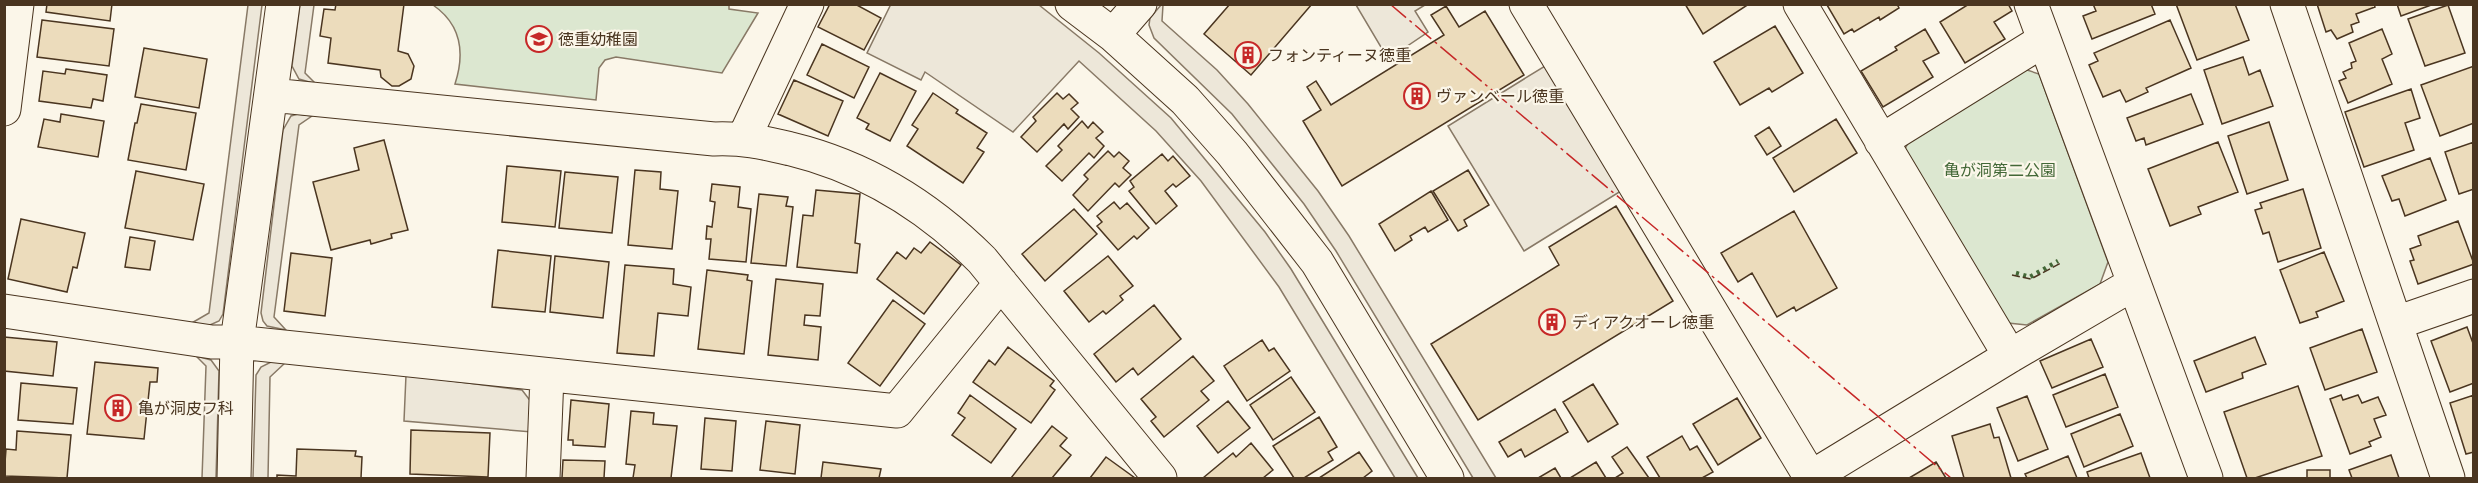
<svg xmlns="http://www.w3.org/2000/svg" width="2478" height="483" font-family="'Source Sans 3','Noto Sans JP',sans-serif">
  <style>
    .green { fill: #dce7d0; stroke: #887966; stroke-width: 1.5 }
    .parking { fill: #ede7d9; stroke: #887966; stroke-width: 1.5 }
    .building { fill: #ecdcbc; stroke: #4a3520; stroke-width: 1.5 }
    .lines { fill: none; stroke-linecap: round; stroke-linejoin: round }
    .minor-casing { stroke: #4a3520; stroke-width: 35 }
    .minor { stroke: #fbf6e9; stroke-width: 33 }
    .hedge { stroke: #436837; stroke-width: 4.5; stroke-dasharray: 3 4.5; stroke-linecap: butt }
    .fence { stroke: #4a3520; stroke-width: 1.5; stroke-dasharray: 8 3; stroke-linecap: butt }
    .power { stroke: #c62828; stroke-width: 1.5; stroke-dasharray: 21 4.5 3 4.5; stroke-linecap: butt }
    .labels { text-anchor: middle; stroke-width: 4.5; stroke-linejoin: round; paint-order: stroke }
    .poi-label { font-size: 16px; fill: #4a3520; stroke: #fbf6e9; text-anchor: start }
    .park-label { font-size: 16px; fill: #436837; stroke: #fbf6e9 }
  </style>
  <rect width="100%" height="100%" fill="#fbf6e9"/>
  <path class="green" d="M729,4V9L758,13L722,73L616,57L605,60L599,68L596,100L455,84C465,53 462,25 433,5Z
    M2024,69L2039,74L2108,262L2100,284L2027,325L2008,323L1905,149L1911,137Z"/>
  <path class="parking" d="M891,4L1039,5L1099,53L1171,118L1265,232L1291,269L1418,478H1395L1279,287L1201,181L1156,131L1079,61L1013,132L925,72L921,80L867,53Z
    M248,5H262L223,314L219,321L210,325L190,324L209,313Z
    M300,5H314L305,73L316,84L299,79L292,66Z
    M1161,5H1163L1162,21L1217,70L1248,104L1318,191L1349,236L1496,478H1473L1336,251L1304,204L1232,114L1154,38L1149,25L1150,18Z
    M1356,5H1425L1415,11L1428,32L1388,59Z
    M1545,66L1621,191L1524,251L1448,126Z
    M298,114L312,116L299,125L274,317L286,330L267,326L263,321L261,313L283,130L291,116Z
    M196,356L211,360L219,371L216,478H202L206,366Z
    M271,362H286L270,377L268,478H253L256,375L261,367Z
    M406,375L522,390L532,403V432L404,421Z"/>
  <path class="building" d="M47,4H112L110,21L46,12Z
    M336,4H404L398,51L408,54L414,66L411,79L399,86H392L381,77L380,70L328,63L331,38L320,36L324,9L335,10Z
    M830,4H855L881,18L864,50L818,27Z
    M1230,4H1312L1251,75L1204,34Z
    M1685,4H1749L1703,34Z
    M1897,4L1899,8L1880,20L1879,17L1854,32L1852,29L1844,34L1827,5Z
    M1969,4H2008L2012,11L1994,22L2005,39L1965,63L1940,22Z
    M2093,4H2151L2155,14L2092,39L2083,16L2096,11Z
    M2176,4H2235L2249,40L2197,60Z
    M2317,4H2374L2375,7L2356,14L2359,22L2351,25L2353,32L2337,39L2331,30L2326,32Z
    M2397,4H2434L2401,16Z
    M2448,5L2465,53L2425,66L2408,19Z
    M1446,6L1459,27L1485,11L1524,75L1342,186L1303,121L1321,110L1307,87L1316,81L1331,105L1444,35L1431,15Z
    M42,20L114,29L109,66L37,57Z
    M2170,20L2191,68L2146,88L2148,92L2126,102L2120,90L2103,97L2089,65L2098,61L2094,53Z
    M1775,26L1803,73L1772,92L1769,88L1740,105L1714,62Z
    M1925,29L1939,53L1923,61L1933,77L1883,107L1861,71L1897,50L1895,47Z
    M2382,29L2392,54L2382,59L2392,84L2348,103L2339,81L2346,78L2343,72L2352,68L2351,63L2356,61L2349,43Z
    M822,44L869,67L854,98L807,75Z
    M144,48L207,59L199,108L135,97Z
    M2243,57L2249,75L2260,70L2273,106L2222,124L2204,70Z
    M2474,66V123L2440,136L2421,85Z
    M66,69L107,75L103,101L93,99L91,108L39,101L43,71L65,74Z
    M880,73L916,91L890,141L866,129L869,124L857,118Z
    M794,80L843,101L828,136L778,114Z
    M2411,89L2420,118L2405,123L2414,150L2364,167L2345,112Z
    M933,93L958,110L956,113L987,133L977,148L984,152L963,183L907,146L918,129L912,125Z
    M1057,93L1063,99L1069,94L1078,103L1071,109L1079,117L1068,129L1064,124L1037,152L1021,137L1036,121L1033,117Z
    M2191,94L2203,124L2146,145L2144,138L2136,141L2127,118Z
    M141,104L196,113L186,170L128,160L135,123H137Z
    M61,114L104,121L98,157L38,147L44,119L60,122Z
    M1836,119L1857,153L1794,192L1773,158Z
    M1082,121L1088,128L1093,122L1103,132L1096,138L1104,146L1094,158L1089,153L1062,181L1046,166L1062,150L1058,146Z
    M2269,122L2288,180L2247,194L2228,136Z
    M1769,127L1781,146L1767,155L1755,136Z
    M384,140L408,230L391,234L392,238L371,244L370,240L331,250L313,182L359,170L354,148Z
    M2218,142L2238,192L2198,207L2201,214L2170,226L2148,169Z
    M2474,142V189L2459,194L2445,152Z
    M1108,151L1114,157L1119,152L1129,161L1123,168L1131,175L1119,187L1115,183L1088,211L1073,195L1088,179L1084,175Z
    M1162,154L1168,161L1173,156L1190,176L1176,187L1173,184L1165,191L1177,206L1156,224L1129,191L1134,187L1130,181Z
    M2430,158L2446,200L2405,216L2399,199L2392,201L2382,176Z
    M507,166L561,171L555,227L502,222Z
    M635,170L661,172L660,189L678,191L672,249L628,245Z
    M1468,170L1489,205L1464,220L1467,226L1458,231L1433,191Z
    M136,171L204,184L193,240L125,228Z
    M565,172L618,177L612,233L559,228Z
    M712,184L740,187L738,207L751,209L746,262L709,259L711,239H706L707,226L712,227L715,202L710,201Z
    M2303,189L2321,248L2278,262L2269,232L2263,234L2255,210L2262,208L2260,203Z
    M816,190L860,194L855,243L860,244L857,273L797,267L803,215L813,216Z
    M1431,191L1448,220L1428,232L1425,227L1410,236L1412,240L1395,251L1379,224Z
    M759,194L788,197L786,206L793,207L786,266L751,263Z
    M1114,202L1120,209L1127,203L1149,228L1137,239L1134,236L1118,250L1097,226L1102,222L1097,216Z
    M1616,206L1673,301L1478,420L1431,344L1559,265L1549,247Z
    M1074,209L1097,234L1045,281L1022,254Z
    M1794,211L1837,288L1796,311L1794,307L1777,317L1752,273L1738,282L1721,253Z
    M21,219L85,233L77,268L73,267L67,292L8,279Z
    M2458,221L2474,264L2418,284L2410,261L2414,260L2410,249L2421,245L2418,236Z
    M130,237L155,241L150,270L125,267Z
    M930,242L961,265L924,314L877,279L897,252L906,259L914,248L921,253Z
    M498,250L551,256L545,312L492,307Z
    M2324,252L2344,301L2316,312L2318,317L2300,323L2280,270Z
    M291,253L332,258L325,316L284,311Z
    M555,256L609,262L603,318L550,312Z
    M1108,256L1133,286L1120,296L1123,300L1106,314L1103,311L1089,322L1064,291Z
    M625,265L674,269L673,284L691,287L688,316L658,313L654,356L617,353Z
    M707,270L748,275L747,280L752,281L744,354L698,349Z
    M776,279L823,284L820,316L805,315L804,325L821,327L818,360L768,355Z
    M893,300L925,324L880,386L848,363Z
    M1154,305L1181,339L1138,375L1133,368L1116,382L1094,354Z
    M2467,327L2474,346V383L2450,392L2431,341Z
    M2362,329L2377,372L2325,390L2310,348Z
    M4,337L57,342L53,376L4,371Z
    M2255,337L2266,364L2242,373L2243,378L2206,392L2194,361Z
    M2091,339L2103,367L2052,388L2040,361Z
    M1262,340L1269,351L1274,348L1290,371L1247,401L1224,366Z
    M1008,347L1054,381L1050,386L1055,390L1031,423L973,382L989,360L995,365Z
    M1193,356L1214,381L1201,391L1209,400L1164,437L1151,421L1156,417L1141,399Z
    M95,362L158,368L157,382H150L144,439L87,434Z
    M2105,374L2118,407L2066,427L2053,395Z
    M1291,377L1315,412L1273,440L1250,405Z
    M21,383L77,388L73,424L18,420Z
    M1593,384L1618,424L1588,442L1563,402Z
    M2298,386L2322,456L2255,478H2247L2224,412Z
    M970,395L1016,429L991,463L952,435L965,418L958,413Z
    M2341,395L2343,400L2358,395L2362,403L2378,397L2386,415L2374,419L2381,437L2369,442L2371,446L2350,454L2330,399Z
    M2474,395V452L2466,454L2450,403Z
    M2027,396L2048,449L2018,461L1997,408Z
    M1737,398L1761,438L1718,465L1693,424Z
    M571,400L609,404L605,447L573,445V440H568Z
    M1228,401L1250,428L1218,453L1197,426Z
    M1555,409L1568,432L1525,457L1521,449L1508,457L1499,442Z
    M631,411L654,413L653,424L677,426L671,478H633L635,465L626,464Z
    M2120,414L2133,446L2084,467L2071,434Z
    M1319,417L1337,447L1328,452L1333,460L1304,478H1294L1273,446Z
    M705,418L736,421L732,471L701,469Z
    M766,421L800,425L795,474L760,470Z
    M1990,424L1994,438L1999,437L2011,478H1964L1952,436Z
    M1052,426L1067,438L1060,446L1071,455L1052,478H1011Z
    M411,430L490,433L488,477L410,474Z
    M17,431L71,435L67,478L4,476L6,449L16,450Z
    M1682,436L1690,450L1697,446L1713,472L1702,478H1660L1647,457Z
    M1251,443L1273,470L1263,478H1203L1233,453L1236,457Z
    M1627,447L1649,478H1615L1623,473L1612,457Z
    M297,449L356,451L355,456L362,457L361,478H277V475L296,476Z
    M1359,452L1372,471L1363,478H1319Z
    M2141,453L2150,478H2089L2087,472Z
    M2391,455L2399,478H2352L2349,470Z
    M2068,456L2077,478H2027L2025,474Z
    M1106,457L1135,478H1090Z
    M563,460L605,461L604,478H562Z
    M823,462L881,469L879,478H821Z
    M1596,462L1606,478H1570Z
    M1936,462L1946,478H1909Z
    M1555,468L1561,478H1538Z
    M2307,470H2330V478H2307Z"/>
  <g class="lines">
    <defs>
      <path id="minor" d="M1072,4L1113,35L1185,100L1232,153L1317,262L1447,478
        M1526,4L1811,478
        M1800,4L2010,356
        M2031,4L2206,478
        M2287,4L2448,478
        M1113,35L1140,4
        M271,95L714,139C745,138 761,142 791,149C865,167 928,206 982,260L1160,478
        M4,109L17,4
        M744,138L807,4
        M1881,141L2044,40
        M4,311L212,342H237L897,411L1001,283
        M2396,323L2474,296
        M234,478L237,342L283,4
        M543,478L547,375
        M1810,478L2010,356L2133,284"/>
    </defs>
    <use href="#minor" class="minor-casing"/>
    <use href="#minor" class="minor"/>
    <path class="hedge" d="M2016,273L2030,277L2058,261"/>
    <path class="fence" d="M2012,275L2031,279L2061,263"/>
    <path class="power" d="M1390,4L1951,478"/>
  </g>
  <defs>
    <symbol id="school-ring" viewBox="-11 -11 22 22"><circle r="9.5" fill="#fbf6e9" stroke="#c62828" stroke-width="1.5"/><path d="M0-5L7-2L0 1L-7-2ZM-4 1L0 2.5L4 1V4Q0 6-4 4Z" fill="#c62828"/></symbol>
    <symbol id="building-ring" viewBox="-11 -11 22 22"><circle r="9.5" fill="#fbf6e9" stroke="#c62828" stroke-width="1.5"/><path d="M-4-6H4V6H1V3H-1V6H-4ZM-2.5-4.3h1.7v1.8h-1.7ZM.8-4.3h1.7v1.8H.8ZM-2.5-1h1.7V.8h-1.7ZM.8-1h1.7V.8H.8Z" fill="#c62828"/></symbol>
  </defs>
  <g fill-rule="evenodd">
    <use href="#school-ring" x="524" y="24" width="30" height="30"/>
    <use href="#building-ring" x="1233" y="40" width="30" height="30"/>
    <use href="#building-ring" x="1402" y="81" width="30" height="30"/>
    <use href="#building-ring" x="1537" y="307" width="30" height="30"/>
    <use href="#building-ring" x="103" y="393" width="30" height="30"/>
  </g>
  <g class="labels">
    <g class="poi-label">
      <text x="558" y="45">徳重幼稚園</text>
      <text x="1268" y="61">フォンティーヌ徳重</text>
      <text x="1436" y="102">ヴァンベール徳重</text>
      <text x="1572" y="328">ディアクオーレ徳重</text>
      <text x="138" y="414">亀が洞皮フ科</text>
    </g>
    <g class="park-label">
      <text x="2000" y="176">亀が洞第二公園</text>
    </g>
  </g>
  <rect width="2478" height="483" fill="none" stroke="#4a3520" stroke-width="12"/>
</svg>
